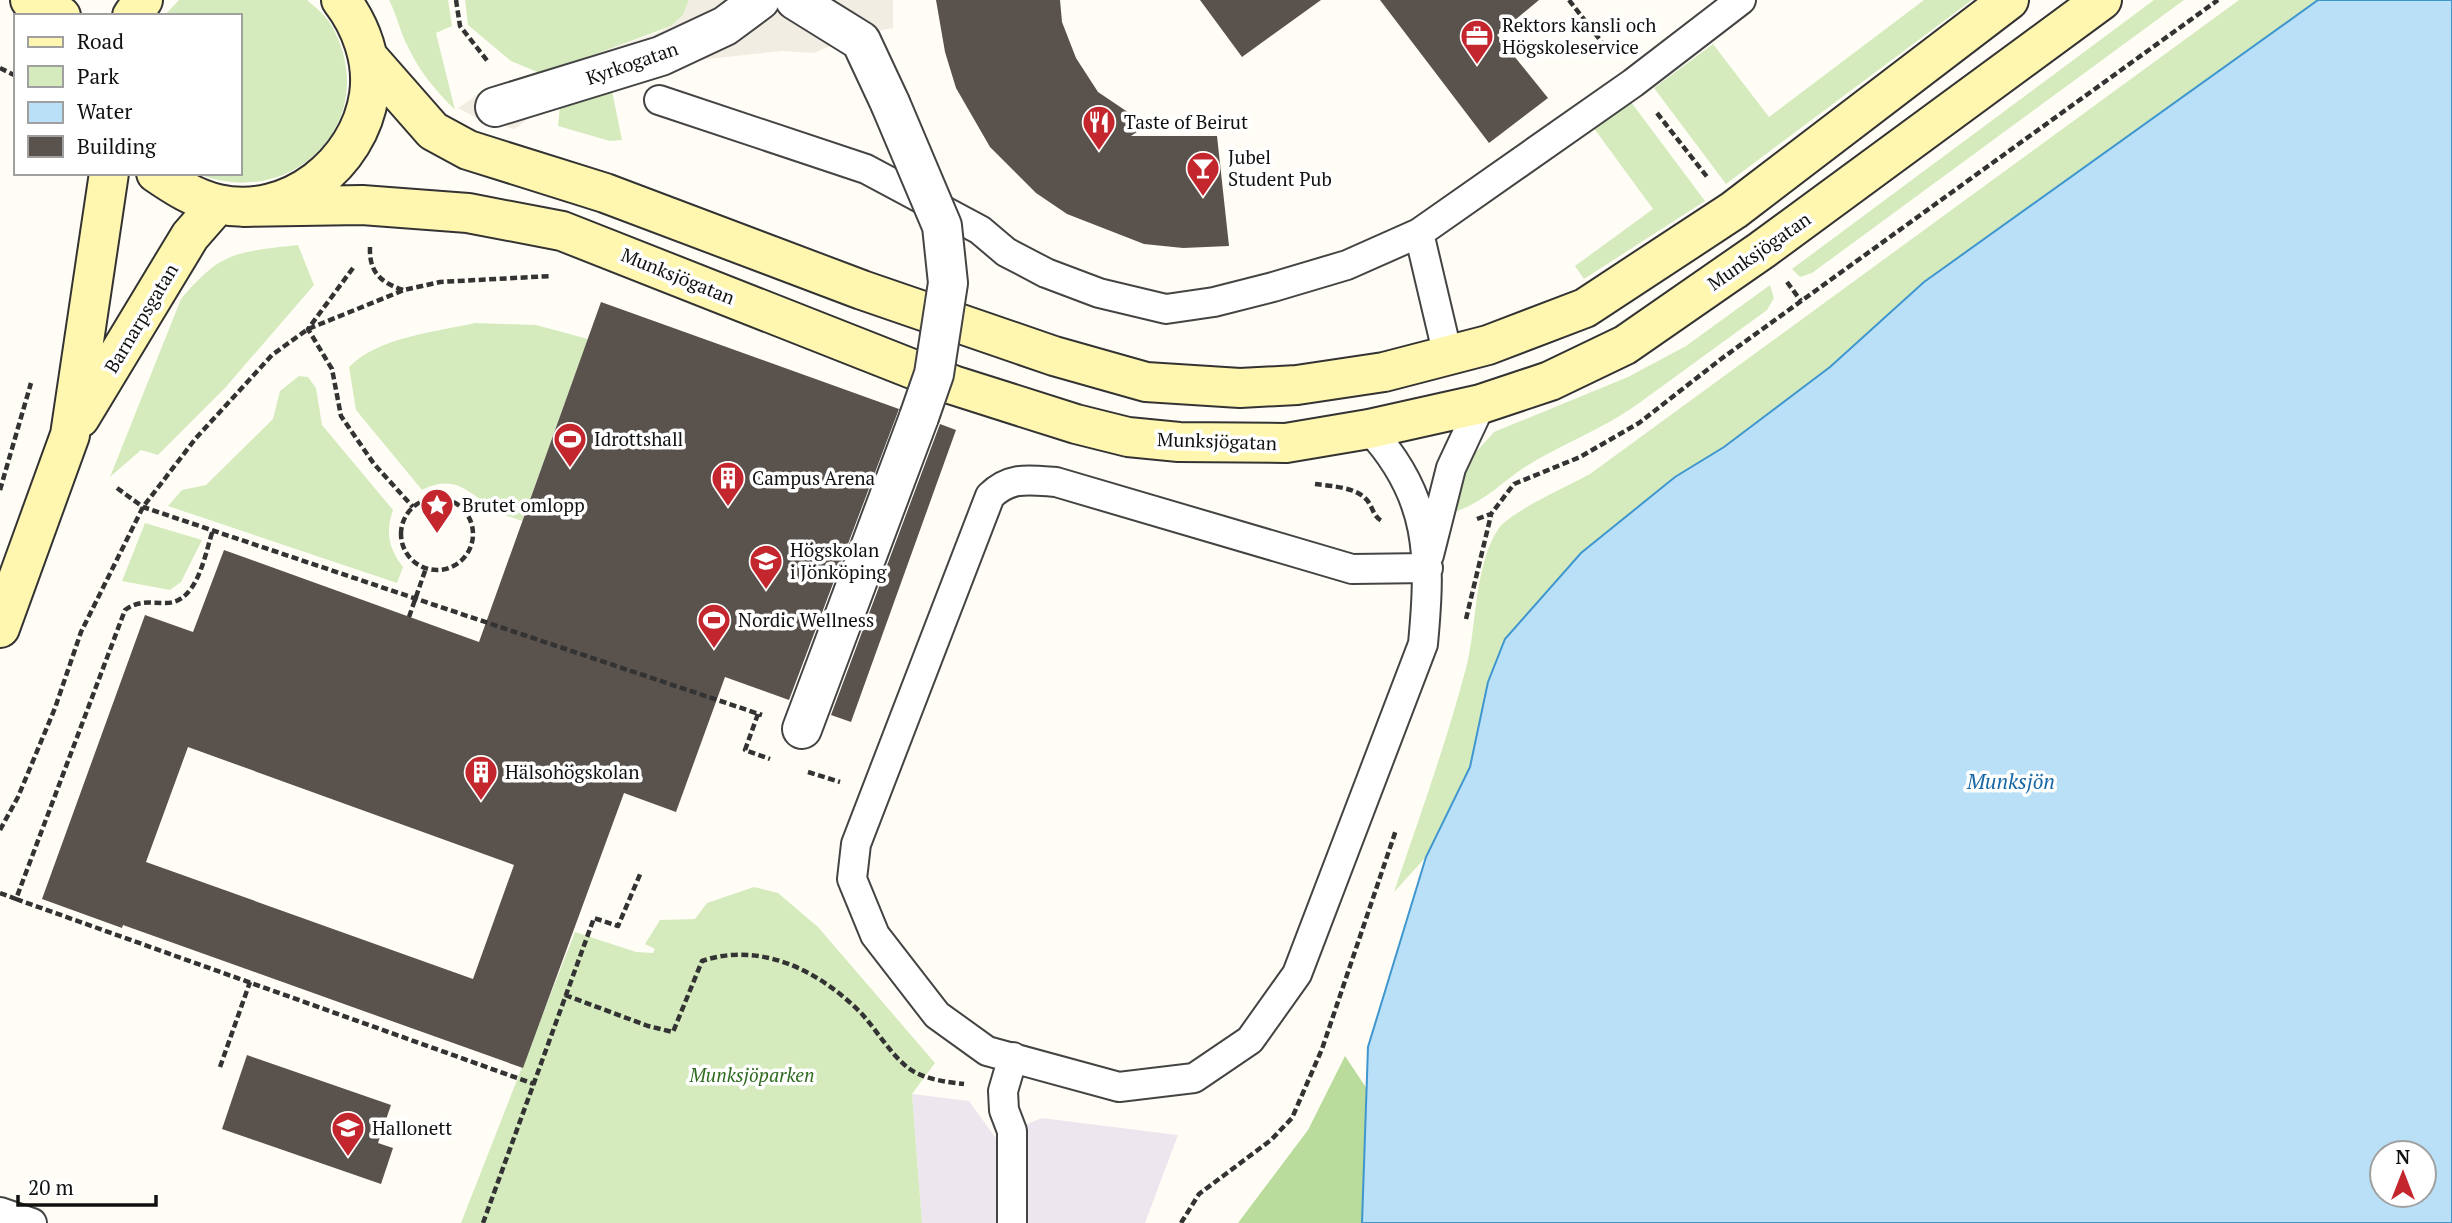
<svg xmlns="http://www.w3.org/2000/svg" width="2452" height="1223" font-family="'PT Serif',serif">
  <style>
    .industrial { fill: #eee6ef }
    .green { fill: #d5ebbd }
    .forest { fill: #b9dc9c }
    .plaza { fill: #f1ede2 }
    .water { fill: #b9e0f7; stroke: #3f96cf; stroke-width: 2; fill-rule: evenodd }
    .building { fill: #5a524d; fill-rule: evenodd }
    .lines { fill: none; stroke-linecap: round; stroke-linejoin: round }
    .lane-casing { stroke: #444; stroke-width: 32 }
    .street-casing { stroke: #444; stroke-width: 42 }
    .secondary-casing { stroke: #333; stroke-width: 42 }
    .path { stroke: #333; stroke-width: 4.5; stroke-dasharray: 7 3.5; stroke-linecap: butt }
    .lane { stroke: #fff; stroke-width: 28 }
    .street { stroke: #fff; stroke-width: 38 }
    .secondary { stroke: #fff6b0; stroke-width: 38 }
    .street-bridge-casing { stroke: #444; stroke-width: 42; stroke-linecap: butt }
    .street-bridge { stroke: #fff; stroke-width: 38 }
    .labels { text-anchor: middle; stroke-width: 7; stroke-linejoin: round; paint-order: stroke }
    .poi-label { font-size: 19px; fill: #111; stroke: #fff; text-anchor: start }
    .street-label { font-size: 19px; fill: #111; stroke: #fff }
    .park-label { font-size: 19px; font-style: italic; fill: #2f6b1f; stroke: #fff }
    .water-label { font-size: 21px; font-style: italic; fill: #1768a6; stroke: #fff }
  </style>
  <rect width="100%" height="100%" fill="#fffdf5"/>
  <path class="industrial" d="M912,1094L969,1101L995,1137L1042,1118L1178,1135L1145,1223H922Z"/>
  <path class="green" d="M179,0H307C315,7 324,14 330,23C386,117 294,214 196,173H240V16H164Z
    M389,0H448L452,26L436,33L455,110C436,91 419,71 408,47C400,32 397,15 389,0Z
    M465,0H689L683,15L671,26L542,74L511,61L468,25Z
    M1924,0H1972L1726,184L1654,88L1713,44L1769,117Z
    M2154,0H2184L1812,273L1800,277L1792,269Z
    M2239,0H2318L1924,282L1830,367L1724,447L1675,477L1581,553L1551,589L1488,682L1470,767L1426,857L1394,892C1419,818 1446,744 1466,668C1477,628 1474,563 1499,528C1512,511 1568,486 1590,474Z
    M612,91L622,140L610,141L558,126L560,105Z
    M1631,102L1705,201L1584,279L1575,266L1653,209L1593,127Z
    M298,245L314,285L225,388L158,455L141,450L110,477L181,299C222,250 238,252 298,245Z
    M1770,285L1774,298L1767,310L1635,406C1601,430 1561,444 1525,467C1502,482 1484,502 1457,511L1458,493L1468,461L1494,432L1628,377L1686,346Z
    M475,323L536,325L588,339L522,521C513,517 500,515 491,508C468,491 454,474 422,490L356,410L349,367C379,337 435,332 475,323Z
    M299,376L308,377L316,388L322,425L393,510C385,533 389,549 403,567L397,583L168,506L182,490L206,485L273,419L280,391Z
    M145,523L202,540L181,582L170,590L122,581Z
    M754,887L778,893L818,927L935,1063L912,1094L922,1223H461L575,932L636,952L653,953L655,949L645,944L660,920L695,919L707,903Z"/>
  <path class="forest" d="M1345,1056L1367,1089L1362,1223H1238L1308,1130Z"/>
  <path class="plaza" d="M689,0H893V28L860,34L814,53L782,51L678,62L622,89L541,109L515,129L484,122L458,108L479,94L657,33L671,26L683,15Z"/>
  <path class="water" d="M2318,0H2452V1223H1362L1368,1047L1426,857L1470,767L1488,682L1505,639L1581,553L1675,477L1724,447L1830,367L1924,282ZM2382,1153H2424V1195H2382Z"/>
  <path class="building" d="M936,0H1060L1062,22L1076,58L1098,92L1147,125L1131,136H1217L1229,246L1183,248L1144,244L1067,214L1036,193L990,147L956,88L945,52Z
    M1200,0H1321L1242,57Z
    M1380,0H1539L1497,35L1548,98L1489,143Z
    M601,302L899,409L789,700L725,677L676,812L624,793L523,1068L123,925L122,928L42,899L145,615L193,632L224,550L479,642ZM188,747L514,865L473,979L146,862Z
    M940,424L956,430L851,722L831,715Z
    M247,1055L391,1105L378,1143L393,1148L381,1184L222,1129Z"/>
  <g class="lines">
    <defs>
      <path id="lane" d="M659,100L866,169L980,230L1006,252L1046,273L1099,293L1166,309L1214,302L1273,287L1347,265L1419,233L1448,356
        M1419,233L1633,83L1741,0
        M1369,429C1432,497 1431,557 1423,644L1297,974L1250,1040L1194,1078L1119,1087L987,1051L937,1015L875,935L852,879L856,844L990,496C1010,476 1029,480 1056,482L1352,569L1428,568
        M1429,555L1451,468L1481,404
        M0,1212L32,1223
        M1012,1223V1131L1004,1110L1003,1091L1013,1057"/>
      <path id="street" d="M795,0L861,41L890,103
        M495,107L661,56L725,26L760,0
        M802,729L919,417"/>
      <path id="secondary" d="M30,0L61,16
        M132,16L143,0
        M368,57L433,131L468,150L605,193L862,290L1054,356L1146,382L1240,388L1297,385L1384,372L1488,345L1585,308L1734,210L2009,0
        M156,173C175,186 195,199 218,204C288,220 359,164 369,95C374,61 361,26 341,0
        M243,207L362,205L468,213L562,231L953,385L1076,424L1128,437L1179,442L1286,443L1369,429L1481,404L1550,381L1625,345L1762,250L2102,0
        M80,418L190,236L218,204
        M0,628L70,435L109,173"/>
    </defs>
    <use href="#lane" class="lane-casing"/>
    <use href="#street" class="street-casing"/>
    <use href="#secondary" class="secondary-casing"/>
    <path class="path" d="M456,0L460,26L489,63
      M1569,0L1611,54
      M0,68L16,76
      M1657,113L1708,178
      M370,247C369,272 380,282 403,290
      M353,268L308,329L332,369L341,416L374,464L413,507
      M1787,282L1801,301
      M1315,484C1330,486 1354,487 1365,498C1373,505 1372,516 1382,521
      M117,488L143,507L762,715
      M0,490L31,383
      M401 534a36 36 0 1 1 72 0a36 36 0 1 1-72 0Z
      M1477,519L1491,514L1514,484L1580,457L1639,423L1721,359L2218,0
      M409,617L426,568
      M1466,619L1491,515
      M758,714L745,750L770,759
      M808,772L840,782
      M0,830L18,797L55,708L81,632L143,507L196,438L272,355L308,329L404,290L440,282L551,276
      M0,893L16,899L125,610C139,600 150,603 166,603C198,603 205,553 213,530
      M16,899L534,1084
      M565,995L648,1026L673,1032L702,961C761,941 820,971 862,1014C877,1031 890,1053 907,1067C922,1079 946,1082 964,1084
      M220,1067L250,982
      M483,1223L594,918L618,926L641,872
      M1181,1223L1199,1194L1271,1140L1292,1118L1322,1049L1396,830"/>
    <use href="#lane" class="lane"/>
    <use href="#street" class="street"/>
    <use href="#secondary" class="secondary"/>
    <defs>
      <path id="street-bridge" d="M890,103L942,226L948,283L934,374L919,417"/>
    </defs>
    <use href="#street-bridge" class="street-bridge-casing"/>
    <use href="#street-bridge" class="street-bridge"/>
  </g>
  <defs>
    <symbol id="office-pin" viewBox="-11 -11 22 30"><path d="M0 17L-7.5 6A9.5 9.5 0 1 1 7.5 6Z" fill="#c4262e" stroke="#fff"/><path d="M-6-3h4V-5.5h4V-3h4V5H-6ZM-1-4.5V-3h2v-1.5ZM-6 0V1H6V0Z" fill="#fff"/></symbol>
    <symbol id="restaurant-pin" viewBox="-11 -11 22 30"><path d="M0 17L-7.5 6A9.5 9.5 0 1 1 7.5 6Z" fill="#c4262e" stroke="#fff"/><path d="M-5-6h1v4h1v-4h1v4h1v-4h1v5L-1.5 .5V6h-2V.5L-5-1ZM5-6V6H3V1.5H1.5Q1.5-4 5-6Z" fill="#fff"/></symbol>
    <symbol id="bar-pin" viewBox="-11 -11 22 30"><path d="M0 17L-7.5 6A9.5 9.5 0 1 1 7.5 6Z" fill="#c4262e" stroke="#fff"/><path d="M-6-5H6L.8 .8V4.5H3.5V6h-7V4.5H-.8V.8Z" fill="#fff"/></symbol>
    <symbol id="stadium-pin" viewBox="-11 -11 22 30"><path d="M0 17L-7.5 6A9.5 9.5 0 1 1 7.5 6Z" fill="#c4262e" stroke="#fff"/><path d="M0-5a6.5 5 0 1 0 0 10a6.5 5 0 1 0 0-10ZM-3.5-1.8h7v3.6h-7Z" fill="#fff"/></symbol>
    <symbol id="building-pin" viewBox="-11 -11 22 30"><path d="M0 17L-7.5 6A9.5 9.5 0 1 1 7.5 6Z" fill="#c4262e" stroke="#fff"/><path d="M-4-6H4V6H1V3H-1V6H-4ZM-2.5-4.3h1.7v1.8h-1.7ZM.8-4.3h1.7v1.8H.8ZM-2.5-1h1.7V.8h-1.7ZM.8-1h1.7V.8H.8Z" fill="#fff"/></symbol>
    <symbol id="sight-pin" viewBox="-11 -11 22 30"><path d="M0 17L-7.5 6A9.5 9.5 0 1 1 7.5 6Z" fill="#c4262e" stroke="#fff"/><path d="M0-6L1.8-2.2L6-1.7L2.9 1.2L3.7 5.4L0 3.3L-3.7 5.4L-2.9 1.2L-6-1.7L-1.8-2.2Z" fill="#fff"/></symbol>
    <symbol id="university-pin" viewBox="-11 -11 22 30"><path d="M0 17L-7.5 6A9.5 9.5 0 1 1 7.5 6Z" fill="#c4262e" stroke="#fff"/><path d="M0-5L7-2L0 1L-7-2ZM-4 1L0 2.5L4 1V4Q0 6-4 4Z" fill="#fff"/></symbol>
    <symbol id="school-pin" viewBox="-11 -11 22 30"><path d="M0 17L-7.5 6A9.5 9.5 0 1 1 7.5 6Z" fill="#c4262e" stroke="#fff"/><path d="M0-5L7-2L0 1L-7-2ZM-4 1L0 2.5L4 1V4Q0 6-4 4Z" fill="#fff"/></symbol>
  </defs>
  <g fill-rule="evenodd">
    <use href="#office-pin" x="1458" y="17" width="38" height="52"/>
    <use href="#restaurant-pin" x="1080" y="103" width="38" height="52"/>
    <use href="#bar-pin" x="1184" y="149" width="38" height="52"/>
    <use href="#stadium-pin" x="551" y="420" width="38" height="52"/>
    <use href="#building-pin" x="709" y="459" width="38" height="52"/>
    <use href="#sight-pin" x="418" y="486" width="38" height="52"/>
    <use href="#university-pin" x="747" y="542" width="38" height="52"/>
    <use href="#stadium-pin" x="695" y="601" width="38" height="52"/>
    <use href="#building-pin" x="462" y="753" width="38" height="52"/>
    <use href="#school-pin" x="329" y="1109" width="38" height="52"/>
  </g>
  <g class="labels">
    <g class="poi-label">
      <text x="1502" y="32">Rektors kansli och<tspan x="1502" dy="22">Högskoleservice</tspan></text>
      <text x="1124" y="129">Taste of Beirut</text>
      <text x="1228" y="164">Jubel<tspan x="1228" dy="22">Student Pub</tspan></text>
      <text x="594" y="446">Idrottshall</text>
      <text x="752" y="485">Campus Arena</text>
      <text x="462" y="512">Brutet omlopp</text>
      <text x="790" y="557">Högskolan<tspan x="790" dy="22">i Jönköping</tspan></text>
      <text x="738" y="627">Nordic Wellness</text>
      <text x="505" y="779">Hälsohögskolan</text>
      <text x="372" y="1135">Hallonett</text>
    </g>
    <g class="street-label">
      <text transform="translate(632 63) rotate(-19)" y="7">Kyrkogatan</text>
      <text transform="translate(1759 251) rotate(-35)" y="7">Munksjögatan</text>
      <text transform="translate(678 276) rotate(22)" y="7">Munksjögatan</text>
      <text transform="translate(141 318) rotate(-59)" y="7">Barnarpsgatan</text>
      <text transform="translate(1217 441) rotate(2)" y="7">Munksjögatan</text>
    </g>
    <g class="park-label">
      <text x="752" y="1082">Munksjöparken</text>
    </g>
    <g class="water-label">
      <text x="2011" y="789">Munksjön</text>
    </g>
  </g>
  <rect x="14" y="14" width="228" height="161" fill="#ffffff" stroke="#a0a0a0" stroke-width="2"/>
  <rect x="28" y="37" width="35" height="10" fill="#fff6b0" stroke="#a0a0a0" stroke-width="2"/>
  <text x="77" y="49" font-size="21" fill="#111111">Road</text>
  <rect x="28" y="66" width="35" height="21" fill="#d5ebbd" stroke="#a0a0a0" stroke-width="2"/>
  <text x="77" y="84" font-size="21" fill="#111111">Park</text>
  <rect x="28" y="102" width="35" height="21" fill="#b9e0f7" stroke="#a0a0a0" stroke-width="2"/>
  <text x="77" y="119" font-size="21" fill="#111111">Water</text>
  <rect x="28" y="136" width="35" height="21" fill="#5a524d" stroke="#a0a0a0" stroke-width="2"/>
  <text x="77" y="154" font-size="21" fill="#111111">Building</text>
  <g transform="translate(2403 1174)"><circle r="33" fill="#ffffff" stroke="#a0a0a0" stroke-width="2"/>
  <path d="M0-5L12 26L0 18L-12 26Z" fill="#c4262e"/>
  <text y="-10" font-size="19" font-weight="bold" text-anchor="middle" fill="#111111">N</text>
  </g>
  <path d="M18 1195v10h138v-10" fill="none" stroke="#111111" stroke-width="3.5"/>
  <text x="28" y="1195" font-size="21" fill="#111111" stroke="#ffffff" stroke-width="5" paint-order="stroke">20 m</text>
</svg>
